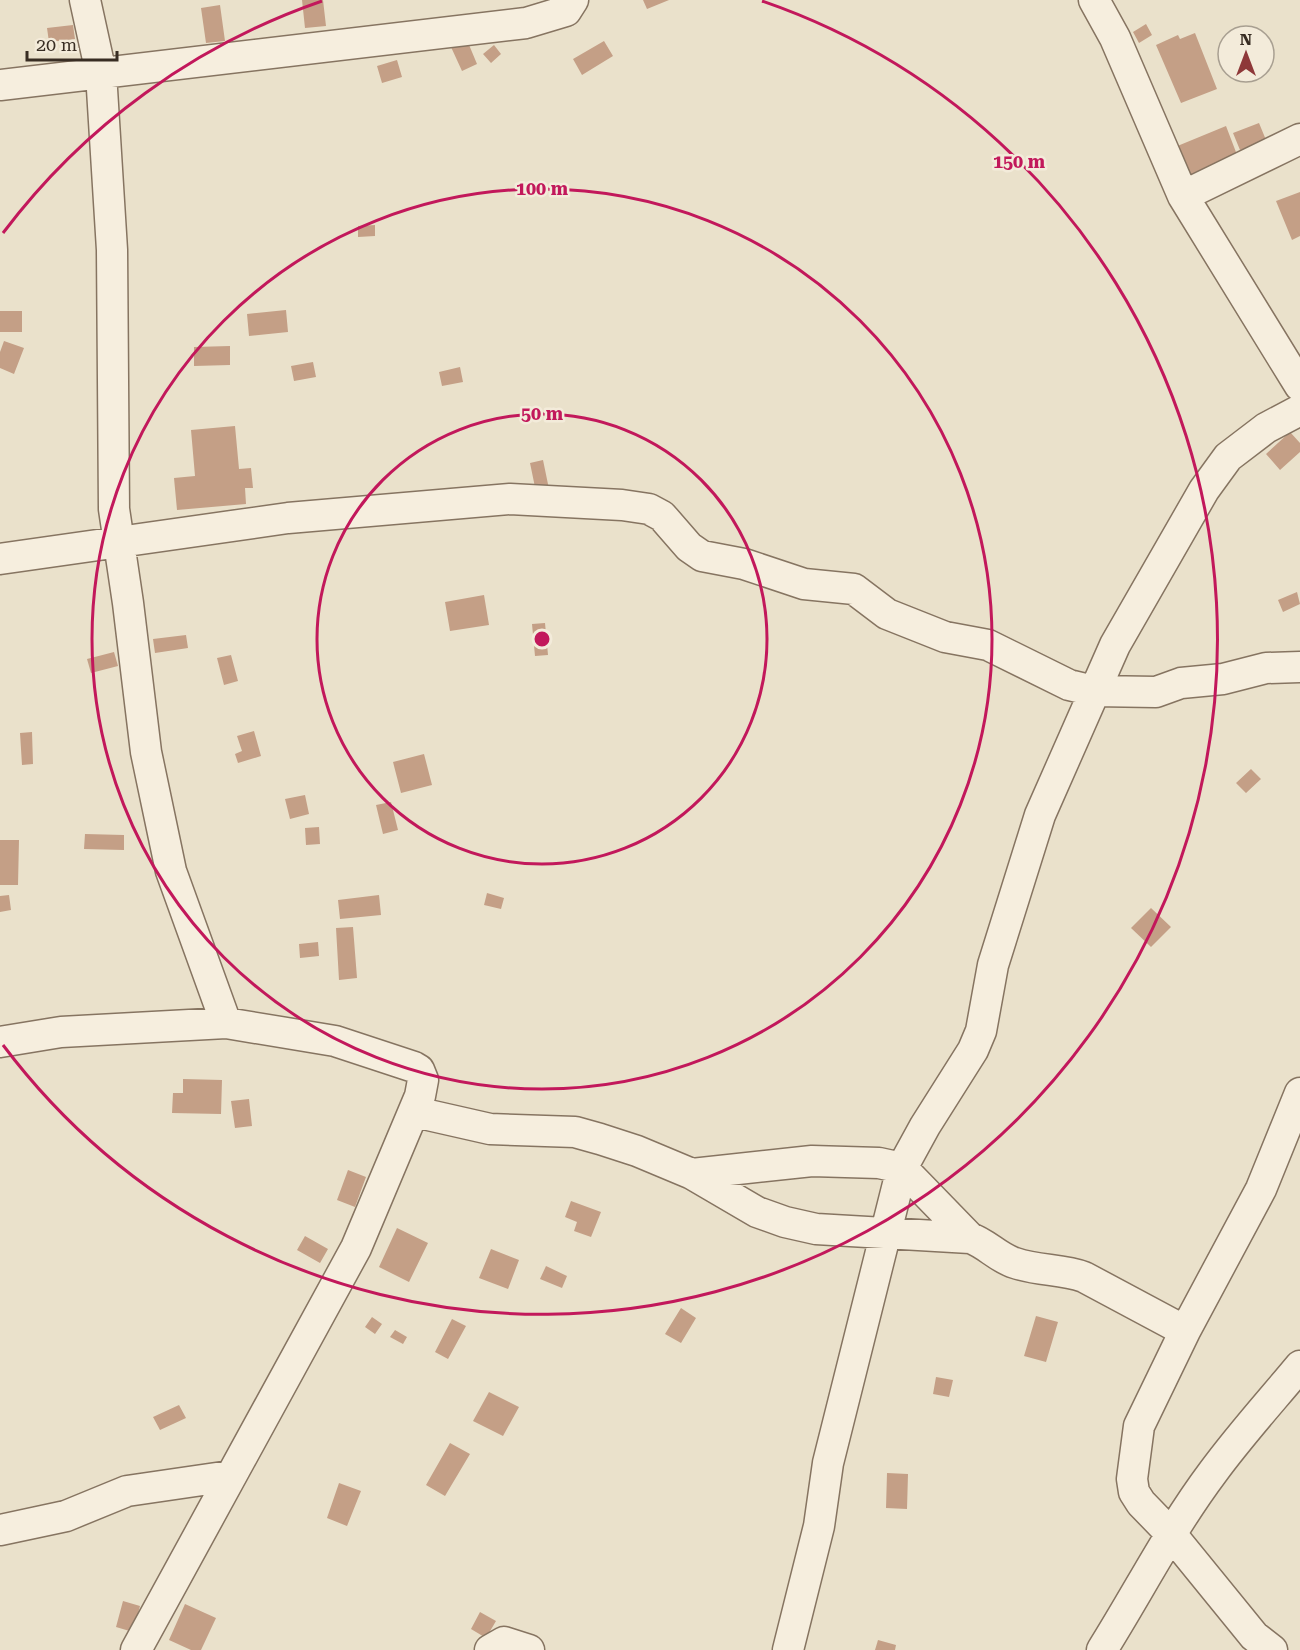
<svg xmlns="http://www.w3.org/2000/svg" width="1300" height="1650" font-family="'Roboto Serif',serif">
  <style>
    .building { fill: #c49f86 }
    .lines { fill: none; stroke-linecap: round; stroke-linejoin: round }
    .street-casing { stroke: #867461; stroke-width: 33 }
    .street { stroke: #f6eede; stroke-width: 30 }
    .ring { fill: none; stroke: #c2185b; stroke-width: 3 }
    .centre { fill: #c2185b; stroke: #f3ebda; stroke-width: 3 }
    .ring-label { font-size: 18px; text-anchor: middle; font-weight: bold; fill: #c2185b; stroke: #f3ebda; stroke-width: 5; stroke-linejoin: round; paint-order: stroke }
  </style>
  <rect width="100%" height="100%" fill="#eae1cb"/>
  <path class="building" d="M302,0H323L326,26L305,28Z
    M643,0H669L647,9Z
    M220,5L225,41L206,43L201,8Z
    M1146,24L1152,35L1139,43L1133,32Z
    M73,25L75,39L49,42L47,28Z
    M1195,33L1217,89L1181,103L1156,45L1178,35L1180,39Z
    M467,40L477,64L462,71L451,47Z
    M604,41L613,56L582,75L573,59Z
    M494,45L501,54L491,63L483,54Z
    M397,60L402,77L382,83L377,66Z
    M1259,123L1266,140L1240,150L1233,133Z
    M1226,126L1239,160L1188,181L1175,147Z
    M1300,192V236L1292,240L1276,201Z
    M375,225V236L358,237V226Z
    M286,310L288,332L249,336L247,314Z
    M0,311H22V332H0Z
    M4,341L24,348L14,374L0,368V352Z
    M230,346V365L194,366V347Z
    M313,362L316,377L294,381L291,366Z
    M460,367L463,382L442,386L439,372Z
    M235,426L239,469L251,468L253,488H245L246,504L177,510L174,478L195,476L191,430Z
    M1290,432L1300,443V452L1280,470L1266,454Z
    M543,460L549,489L536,492L530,463Z
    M1297,592L1300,604L1283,612L1278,600Z
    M484,595L489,625L450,631L445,602Z
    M545,623L548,655L535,656L532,624Z
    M186,635L188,648L155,653L153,639Z
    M114,652L118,666L91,673L87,659Z
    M231,655L238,681L224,685L217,658Z
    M254,731L261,756L238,763L235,754L242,751L237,736Z
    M32,732L33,764L22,765L20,733Z
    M424,754L432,785L401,793L393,762Z
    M1251,769L1261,779L1246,793L1236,783Z
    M305,795L309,814L290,819L285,799Z
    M391,802L398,830L383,834L376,805Z
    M319,827L320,844L306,845L305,828Z
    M85,834L124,835V850L84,849Z
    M0,840H19L18,885H0Z
    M487,893L504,898L501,909L484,905Z
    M9,895L11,910L0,912V896Z
    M379,895L381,915L340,919L338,900Z
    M1151,908L1171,927L1151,947L1131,928Z
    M353,927L357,978L339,980L336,928Z
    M318,942L319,956L300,958L299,944Z
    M183,1079L222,1080L221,1114L172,1113L173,1093H183Z
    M249,1099L252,1126L235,1128L231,1101Z
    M348,1170L366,1177L355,1207L337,1200Z
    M571,1201L601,1212L591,1237L574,1231L577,1222L565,1217Z
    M397,1228L428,1243L409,1282L379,1267Z
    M305,1236L328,1249L320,1263L297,1250Z
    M491,1249L519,1260L508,1289L479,1278Z
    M546,1266L567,1276L562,1288L540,1279Z
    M681,1308L696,1318L681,1343L665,1334Z
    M1036,1316L1058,1322L1046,1362L1024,1356Z
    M372,1317L382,1324L375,1334L365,1327Z
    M452,1319L466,1326L448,1359L435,1352Z
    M395,1330L407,1337L403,1344L390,1337Z
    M936,1377L953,1380L949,1397L933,1394Z
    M489,1392L519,1407L503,1436L473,1421Z
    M179,1405L186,1418L160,1430L153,1417Z
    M450,1443L470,1454L445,1496L426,1485Z
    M887,1473L908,1474L907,1509L886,1508Z
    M339,1483L361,1491L347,1526L327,1518Z
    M123,1601L140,1606L133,1632L116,1627Z
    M185,1604L216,1618L201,1650H191L169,1640Z
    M480,1612L496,1621L486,1638L471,1629Z
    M878,1640L896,1645L895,1650H875Z"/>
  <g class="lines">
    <defs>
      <path id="street" d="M85,0L101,73L112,250L114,509L128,603L146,752L171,871L226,1023
        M1094,0L1115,38L1183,196L1300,386
        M0,85L526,23L566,11L573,0
        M1183,196L1300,139
        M0,559L288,518L510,499L622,505L649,509L662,516L689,547L702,556L744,564L804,584L854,589L887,614L945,637L988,645L1069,685L1094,691L1156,692L1181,683L1223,679L1266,668L1300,667
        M0,1042L61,1032L226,1023L335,1041L414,1067L419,1070L423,1080L420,1096L356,1248L136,1650
        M415,1112L490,1129L575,1132L600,1139L637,1151L692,1174L757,1212L785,1222L816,1229L970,1238C986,1243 998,1258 1015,1263C1038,1271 1062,1269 1084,1277L1185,1331
        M692,1174L812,1161L879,1163L902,1168L970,1238
        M0,1530L66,1516L127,1491L230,1476
        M490,1650L504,1642L529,1650
        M788,1650L819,1526L828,1463L902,1168L925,1126L973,1050L981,1031L993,965L1040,815L1115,645L1204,490L1228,457L1266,428L1300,410
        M1102,1650C1139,1591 1171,1528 1213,1472C1240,1435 1271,1401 1300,1366
        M1272,1650L1254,1636L1171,1534L1141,1503L1134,1492L1132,1479L1139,1426L1185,1331L1261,1189L1300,1093"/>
    </defs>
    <use href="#street" class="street-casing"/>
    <use href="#street" class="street"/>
  </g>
  <g class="ring">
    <circle cx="542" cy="639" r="225"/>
    <circle cx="542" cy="639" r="450"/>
    <path d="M3 233A675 675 0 0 1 322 1M762 1A675 675 0 1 1 3 1045"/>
  </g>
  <circle cx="542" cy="639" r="9" class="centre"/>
  <g class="ring-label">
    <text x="1019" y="168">150 m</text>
    <text x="542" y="195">100 m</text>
    <text x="542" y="420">50 m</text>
  </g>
  <g transform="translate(1246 54)"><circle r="28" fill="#f3ebda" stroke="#a89f91" stroke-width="1.5"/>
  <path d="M0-4.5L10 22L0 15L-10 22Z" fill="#8e3839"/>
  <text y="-9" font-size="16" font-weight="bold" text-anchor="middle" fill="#382d23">N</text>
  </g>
  <path d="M27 51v9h90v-9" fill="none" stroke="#382d23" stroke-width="3"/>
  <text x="36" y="51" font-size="18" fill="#382d23" stroke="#f3ebda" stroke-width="4.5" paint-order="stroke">20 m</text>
</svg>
